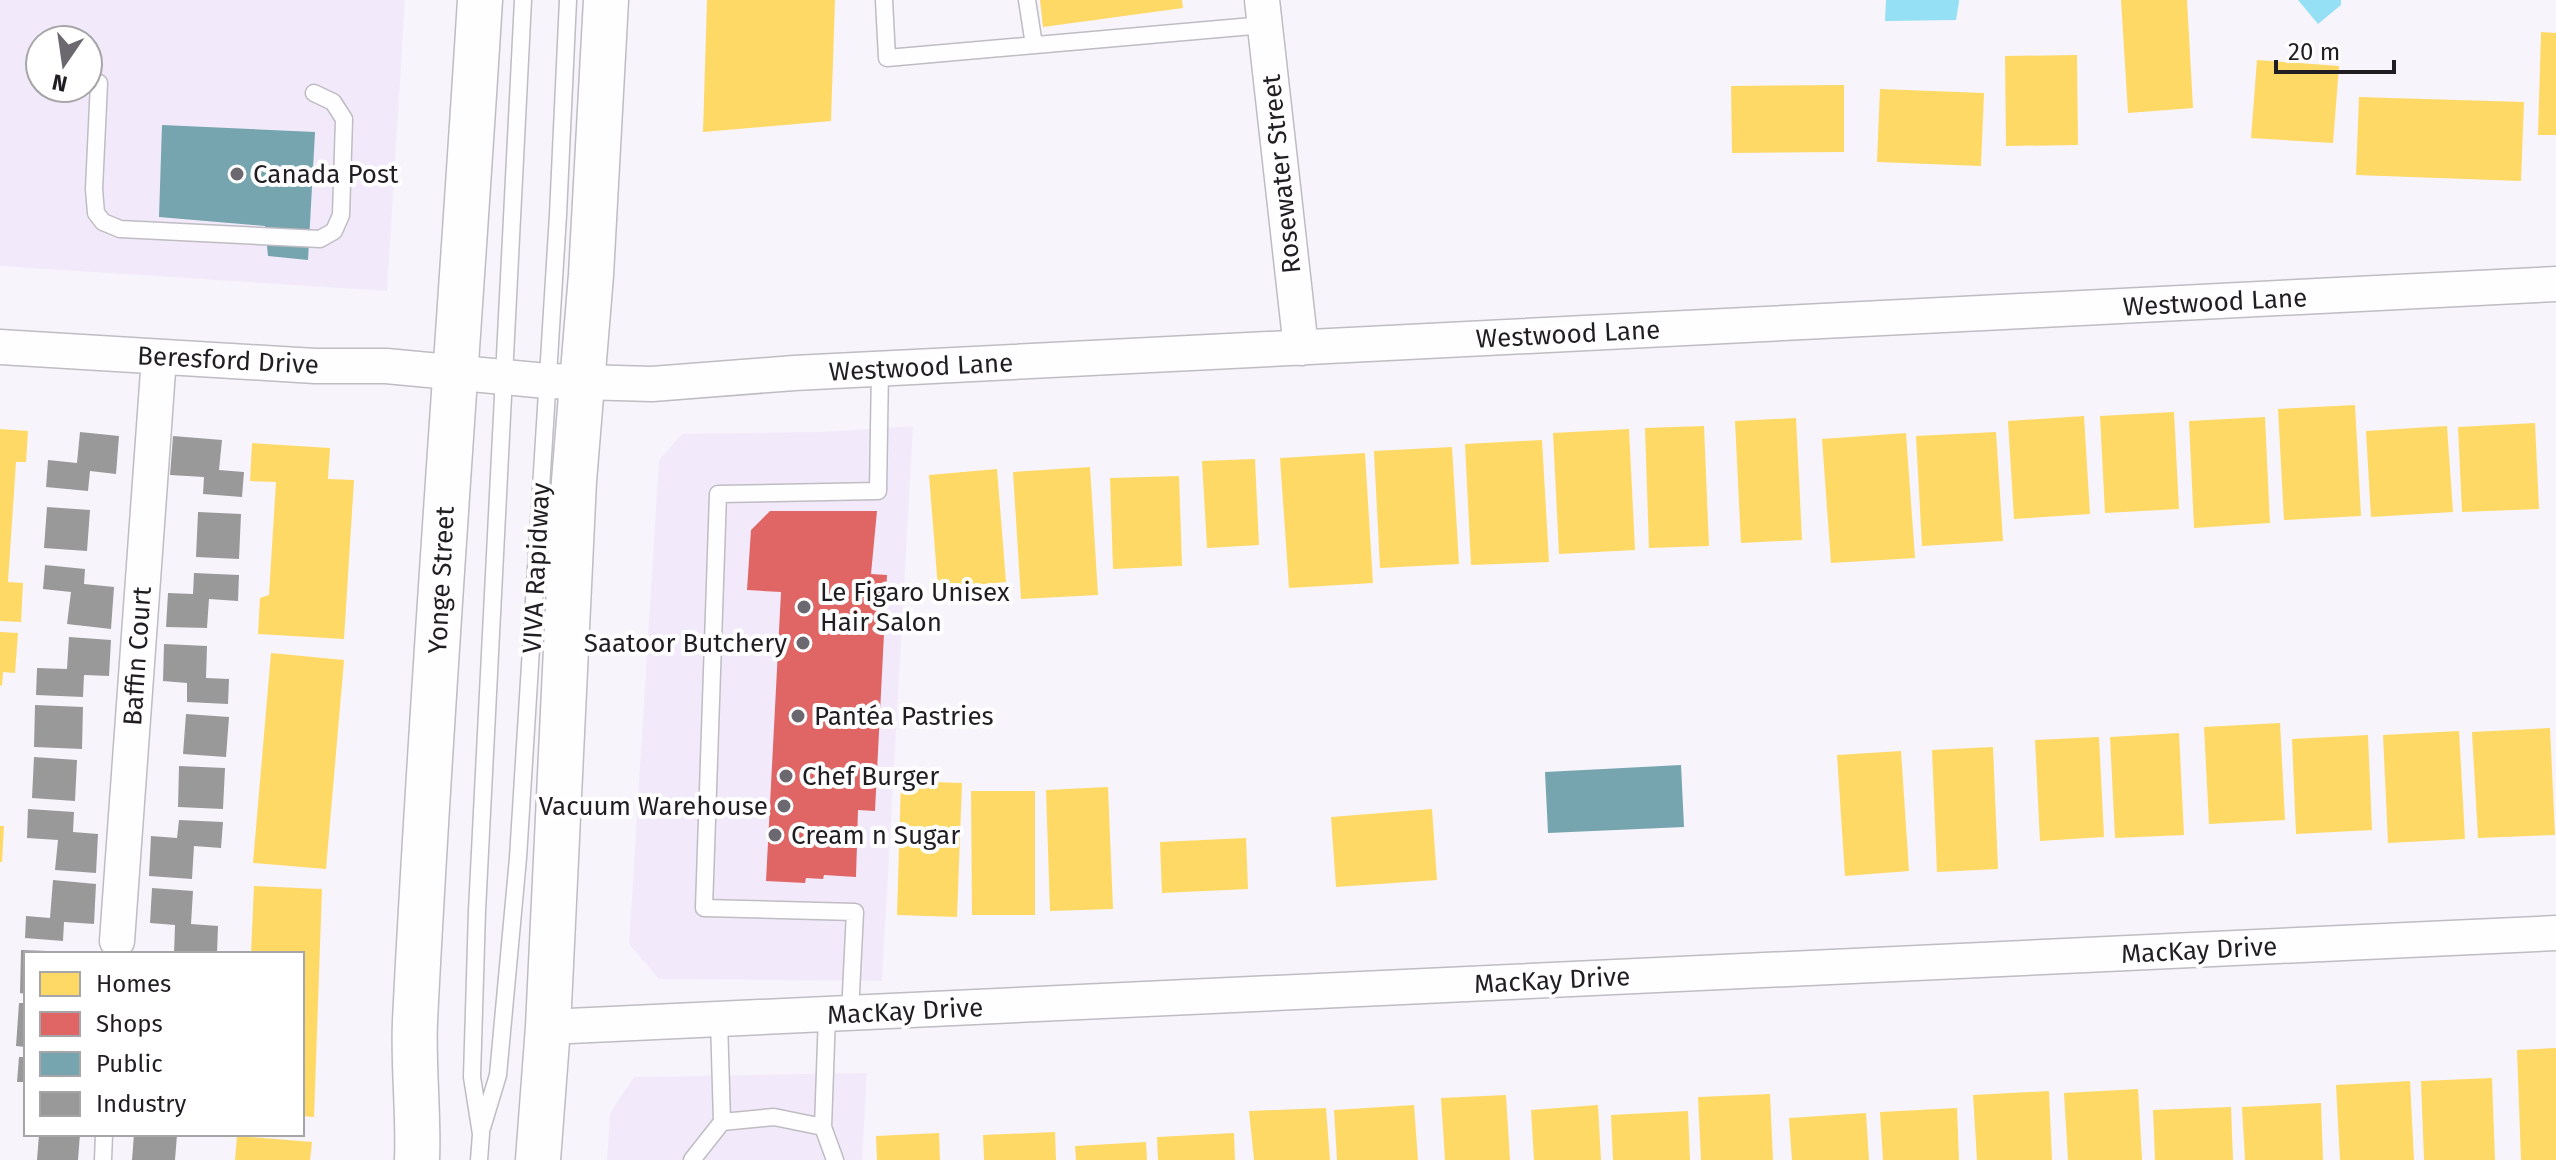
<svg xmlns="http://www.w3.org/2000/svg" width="2556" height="1160" font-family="'Fira Sans',sans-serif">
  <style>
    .built { fill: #f2eafa; fill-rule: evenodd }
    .water { fill: #95e0f4 }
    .homes { fill: #ffd966 }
    .shops { fill: #e06666 }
    .public { fill: #76a5af }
    .industry { fill: #999 }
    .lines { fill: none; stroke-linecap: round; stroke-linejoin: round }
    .service-casing { stroke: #bfbcc2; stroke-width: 19 }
    .minor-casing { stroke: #bfbcc2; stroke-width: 37 }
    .primary-casing { stroke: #bfbcc2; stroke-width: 47 }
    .service { stroke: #fefdff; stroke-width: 16 }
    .minor { stroke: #fefdff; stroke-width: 34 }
    .primary { stroke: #fefdff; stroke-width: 44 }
    .poi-dot { fill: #6c686f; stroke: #fff; stroke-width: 3 }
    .labels { text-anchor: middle; stroke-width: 8; stroke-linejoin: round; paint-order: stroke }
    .poi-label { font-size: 26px; fill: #201d23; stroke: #fff; text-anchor: start }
    .street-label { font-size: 26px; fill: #201d23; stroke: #fff }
  </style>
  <rect width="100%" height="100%" fill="#f8f4fc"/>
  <path class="built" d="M0,0H405L387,291L0,266ZM40,40H88V88H40Z
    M913,426L882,981L659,979L629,944L659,460L682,434L823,432Z
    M867,1073L862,1160H607L610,1113L634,1077Z"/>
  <path class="water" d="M1886,0H1959V2L1956,20L1885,21Z
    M2298,0H2341V5L2318,24Z"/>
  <path class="homes" d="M707,0H835L831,121L703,132Z
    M1040,0H1182L1183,8L1043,27Z
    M2121,0H2187L2193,108L2128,113Z
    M2541,32L2556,33V135H2538Z
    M2077,55L2078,145L2006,146L2005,56Z
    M2257,60L2339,66L2333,143L2251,138Z
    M1844,85V152L1732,153L1731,86Z
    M1880,89L1984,93L1981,166L1877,162Z
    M2359,97L2524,102L2521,181L2356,175Z
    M2355,405L2361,516L2284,520L2278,409Z
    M2174,412L2179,509L2105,513L2100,416Z
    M2084,416L2090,514L2014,519L2008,421Z
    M2265,417L2270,523L2194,528L2189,421Z
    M1796,418L1802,540L1741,543L1735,421Z
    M2535,423L2539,509L2462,512L2458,427Z
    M1704,426L1709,546L1649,548L1645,428Z
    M2447,426L2453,512L2371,517L2366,431Z
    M0,429L28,431L26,462H16L8,582L23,583L21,622L0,621Z
    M1629,429L1635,550L1559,554L1553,433Z
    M1996,432L2003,541L1922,546L1916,436Z
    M1906,433L1915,558L1831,563L1822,439Z
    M1542,440L1549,562L1471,565L1465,444Z
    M252,443L330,448L328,479L354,480L344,639L258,634L260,598L269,595L276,482L250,481Z
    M1452,447L1459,564L1380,568L1374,451Z
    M1365,453L1373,583L1289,588L1280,458Z
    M1255,459L1259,545L1207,548L1202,461Z
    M1090,467L1098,595L1021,599L1013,472Z
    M997,469L1006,582L938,588L929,475Z
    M1179,476L1182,566L1113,569L1110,478Z
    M0,632L18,633L15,673L3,672L2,686L0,685Z
    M271,653L344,660L326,869L253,863Z
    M2280,723L2285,820L2209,824L2204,727Z
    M2550,728L2555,835L2478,838L2472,732Z
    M2459,731L2465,839L2388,843L2383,735Z
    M2179,733L2184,835L2115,838L2110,737Z
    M2368,735L2372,830L2296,834L2292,739Z
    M2099,737L2104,837L2040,841L2035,740Z
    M1993,747L1998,869L1937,872L1932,750Z
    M1901,751L1909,871L1845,876L1837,755Z
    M901,781L962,783L957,917L897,915Z
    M1108,787L1113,909L1050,911L1046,790Z
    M971,791H1035V915H972Z
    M1432,809L1437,880L1336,887L1331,817Z
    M0,826H4L2,862H0Z
    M1246,838L1248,889L1162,893L1160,842Z
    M254,886L322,889L314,1117L302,1116V954H251Z
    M2556,1048V1160H2521L2517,1050Z
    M2492,1078L2495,1160H2424L2421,1081Z
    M2410,1081L2414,1160H2340L2336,1085Z
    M2138,1089L2142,1160H2068L2064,1093Z
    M2049,1091L2052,1160H1977L1973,1095Z
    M1770,1094L1773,1160H1701L1698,1097Z
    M1506,1095L1510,1160H1445L1441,1098Z
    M2321,1103L2323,1160H2245L2242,1107Z
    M1414,1105L1418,1160H1337L1334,1110Z
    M1598,1105L1601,1160H1534L1531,1110Z
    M2231,1107L2233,1160H2155L2153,1110Z
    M1326,1108L1330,1160H1254L1249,1111Z
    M1957,1108L1959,1160H1883L1880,1112Z
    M1688,1111L1690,1160H1613L1611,1115Z
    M1866,1113L1869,1160H1792L1789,1118Z
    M1055,1132L1056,1160H984L983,1135Z
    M939,1133L940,1160H877L876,1136Z
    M1234,1133L1235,1160H1158L1157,1137Z
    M237,1136L312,1142L310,1160H235Z
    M1146,1142L1147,1160H1076L1075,1146Z"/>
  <path class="shops" d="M770,511H877L871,574L887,575L875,811L858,810L856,877L824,875L823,879L806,878L805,883L766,881L781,592L747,590L751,530Z"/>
  <path class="public" d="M162,125L315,132L308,260L268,256L265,226L159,217Z
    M1681,765L1684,827L1548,833L1545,772Z"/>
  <path class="industry" d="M80,432L119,436L116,474L90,471L88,491L46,487L48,460L77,463Z
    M173,436L222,440L219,470L244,472L242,497L203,494L204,477L170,475Z
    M47,507L90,510L87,551L44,548Z
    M198,512L241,514L239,559L196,557Z
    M45,565L85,569L84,584L114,587L111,629L67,624L71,592L43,589Z
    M194,573L239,575L238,601L209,599L207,628L166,627L168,593L193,594Z
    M69,637L111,640L109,676L84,675L83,697L36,695L37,668L67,669Z
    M164,644L207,646L206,678L229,679L228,704L187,702V683L163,681Z
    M35,705L83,707L82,749L34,747Z
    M186,714L229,717L226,757L183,754Z
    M34,757L77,760L75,801L32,798Z
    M179,766L225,768L223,809L178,807Z
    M28,809L74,812L73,832L98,834L96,873L55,870L58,840L27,838Z
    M179,820L223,822L221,848L194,846L192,879L149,876L151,836L177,838Z
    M53,880L96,884L94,924L64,922L63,941L25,938L26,916L50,918Z
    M152,888L193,891L191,924L218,926L217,954H174L175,925L150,923Z
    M21,950L48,951V954H26V994L20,993Z
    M19,1003H26V1047L16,1046Z
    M19,1057H26V1082H17Z
    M39,1134H80L78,1160H37Z
    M134,1134L177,1135L175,1160H132Z"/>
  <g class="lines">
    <defs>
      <path id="service" d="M884,0L887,58L1264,25
        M1027,0L1034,45
        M99,83L94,189L96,213L103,222L120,229L320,239L334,231L341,215L344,119L333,102L314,93
        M850,1013L855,912L704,908L718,494L878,491L880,369
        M722,1122L774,1117L823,1127L835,1160
        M823,1127L827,1015
        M482,1128L498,1075L518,858L558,215L568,0
        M103,1160L104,1134
        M479,1160L481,1134L472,1077L477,911L523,0
        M692,1160L722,1122L719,1020"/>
      <path id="minor" d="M1262,0L1301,348
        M0,347L315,366H386L547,381L652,384L794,373L2556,284
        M117,941L159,357
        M548,1027L2556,933"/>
      <path id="primary" d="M417,1160C419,1114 413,1067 415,1021C432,680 459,340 480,0
        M538,1160L548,1027L574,481L591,275L606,0"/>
    </defs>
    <use href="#service" class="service-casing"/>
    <use href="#minor" class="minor-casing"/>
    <use href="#primary" class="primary-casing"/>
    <use href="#service" class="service"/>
    <use href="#minor" class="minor"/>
    <use href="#primary" class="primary"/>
  </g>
  <g class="poi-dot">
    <circle cx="237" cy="174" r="8"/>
    <circle cx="804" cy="607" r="8"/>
    <circle cx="803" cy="643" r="8"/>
    <circle cx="798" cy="716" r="8"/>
    <circle cx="786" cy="776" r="8"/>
    <circle cx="784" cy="806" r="8"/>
    <circle cx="775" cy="835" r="8"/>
  </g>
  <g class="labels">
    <g class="poi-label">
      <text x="253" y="183">Canada Post</text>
      <text x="820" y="601">Le Figaro Unisex<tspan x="820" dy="30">Hair Salon</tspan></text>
      <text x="787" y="652" text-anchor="end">Saatoor Butchery</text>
      <text x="814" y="725">Pantéa Pastries</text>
      <text x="802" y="785">Chef Burger</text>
      <text x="768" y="815" text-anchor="end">Vacuum Warehouse</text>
      <text x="791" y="844">Cream n Sugar</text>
    </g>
    <g class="street-label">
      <text transform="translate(1281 174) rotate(-96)" y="9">Rosewater Street</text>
      <text transform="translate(2215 302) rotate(-3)" y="9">Westwood Lane</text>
      <text transform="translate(1568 334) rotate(-3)" y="9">Westwood Lane</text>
      <text transform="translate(228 360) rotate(3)" y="9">Beresford Drive</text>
      <text transform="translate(921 367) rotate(-3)" y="9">Westwood Lane</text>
      <text transform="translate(536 568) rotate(-87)" y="9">VIVA Rapidway</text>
      <text transform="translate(441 580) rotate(-87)" y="9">Yonge Street</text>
      <text transform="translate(137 656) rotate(-86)" y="9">Baffin Court</text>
      <text transform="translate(2199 950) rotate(-3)" y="9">MacKay Drive</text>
      <text transform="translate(1552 980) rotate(-3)" y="9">MacKay Drive</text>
      <text transform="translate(905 1011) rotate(-3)" y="9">MacKay Drive</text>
    </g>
  </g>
  <rect x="24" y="952" width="280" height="184" fill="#ffffff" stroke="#a6a5a7" stroke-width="2"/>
  <rect x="40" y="972" width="40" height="24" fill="#ffd966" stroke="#a6a5a7" stroke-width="2"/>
  <text x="96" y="992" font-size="24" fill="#201d23">Homes</text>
  <rect x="40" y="1012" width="40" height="24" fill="#e06666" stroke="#a6a5a7" stroke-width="2"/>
  <text x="96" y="1032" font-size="24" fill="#201d23">Shops</text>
  <rect x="40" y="1052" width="40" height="24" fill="#76a5af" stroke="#a6a5a7" stroke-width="2"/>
  <text x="96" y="1072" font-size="24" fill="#201d23">Public</text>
  <rect x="40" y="1092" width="40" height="24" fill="#999999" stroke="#a6a5a7" stroke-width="2"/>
  <text x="96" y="1112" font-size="24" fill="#201d23">Industry</text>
  <g transform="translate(64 64) rotate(193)"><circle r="38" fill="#ffffff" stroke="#a6a5a7" stroke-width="2"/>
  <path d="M0-6L14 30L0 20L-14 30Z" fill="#6c686f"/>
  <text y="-12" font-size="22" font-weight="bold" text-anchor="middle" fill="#201d23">N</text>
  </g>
  <path d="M2276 60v12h118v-12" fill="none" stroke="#201d23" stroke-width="4"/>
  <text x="2288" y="60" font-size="24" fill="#201d23" stroke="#ffffff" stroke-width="6" paint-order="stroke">20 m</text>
</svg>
